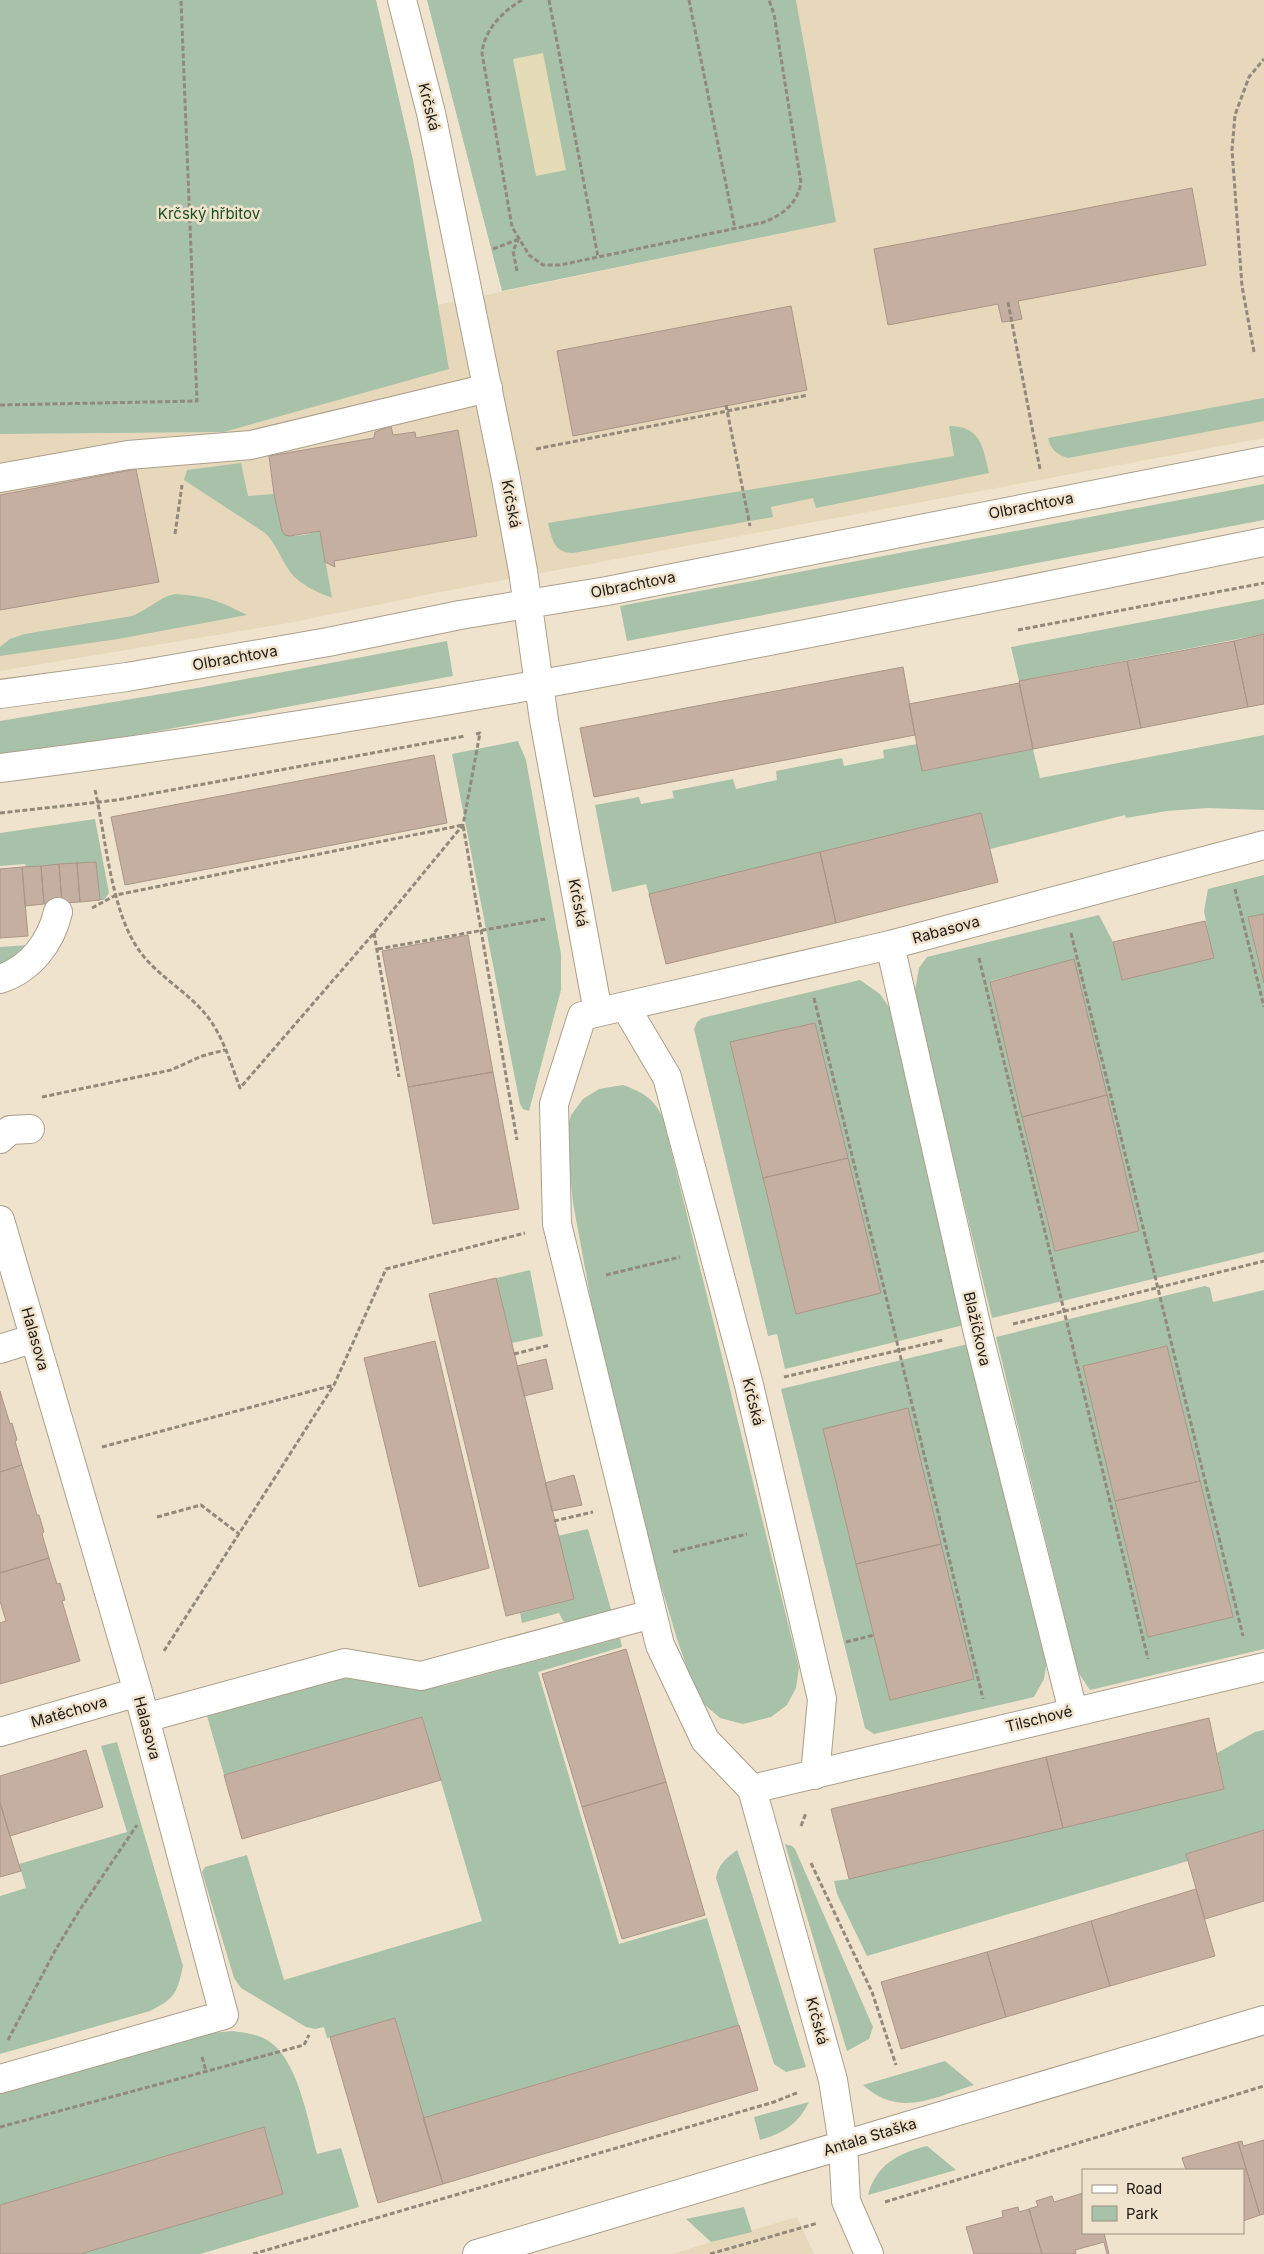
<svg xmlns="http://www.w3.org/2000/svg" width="1264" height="2254" font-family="Inter,sans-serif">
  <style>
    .built { fill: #e7d7bb }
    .green { fill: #a7c2a8; fill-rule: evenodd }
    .sand { fill: #e5dbb6 }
    .building { fill: #c4afa0; stroke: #aa9587 }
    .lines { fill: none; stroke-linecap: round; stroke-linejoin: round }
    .minor-casing { stroke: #ab9f8b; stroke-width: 30 }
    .path { stroke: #92897a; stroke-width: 3; stroke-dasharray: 5 2.5; stroke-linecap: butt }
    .minor { stroke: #fff; stroke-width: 28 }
    .labels { text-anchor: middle; stroke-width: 5; stroke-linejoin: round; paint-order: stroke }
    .street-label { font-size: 15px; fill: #1e1912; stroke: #f0e3cd }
    .park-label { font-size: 15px; fill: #184f20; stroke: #f0e3cd }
  </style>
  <rect width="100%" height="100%" fill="#f0e3cd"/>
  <path class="built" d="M796,0H1264V438L440,592L289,623L0,671V434L224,432L448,369L438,305L836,222Z
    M797,2217L814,2254H673L711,2242Z"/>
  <path class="green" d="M0,0H376L413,160L449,369L224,432L0,434Z
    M427,0H796L836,222L502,291Z
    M1264,398V421L1068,458C1056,454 1051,450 1048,438Z
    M949,426C981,426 983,447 989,473L816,508L813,498L771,507L773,517L573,553C554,553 552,539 548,523L954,456Z
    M241,463L248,496L274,494L282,531C290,541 310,533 320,531L332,598C320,593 307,588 297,579C285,570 278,545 265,533L184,480L187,470Z
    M1264,484V520L627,641L620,606Z
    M175,594C207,596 219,601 247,615L118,639L0,656V647L10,639L25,634L132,616C147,610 160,597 175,594Z
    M1264,599V634L1019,681L1011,647Z
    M447,641L453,676L142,734L0,756V721L203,687Z
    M1264,735V810L1207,808L1167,811L1126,818L1125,815L990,849L981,813L649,894L646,884L612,892L595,805L639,797L641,804L674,798L672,791L733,779L736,789L777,780L776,771L842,758L844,766L884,758L883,750L917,744L923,771L1033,749L1040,778Z
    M518,741L526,760L561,954V990L529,1111L523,1109L520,1104L452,754Z
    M95,819L109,893L104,900H100L96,862L26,867L25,864L0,866V833Z
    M1264,875V914L1248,918L1264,983V1252L992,1318L914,996L919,968L927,957L1099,915L1113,942L1122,980L1213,958L1204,911L1208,889ZM1074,960L1139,1231L1055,1251L990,981Z
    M29,945L26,951L0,965V947Z
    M860,980L880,994L891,1010L968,1324L785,1369L777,1334L768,1336L694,1029L697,1022L702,1018ZM815,1023L796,1314L730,1043Z
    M623,1085C642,1092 654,1098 663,1118L799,1668L796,1688L787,1705L771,1717L743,1724L720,1718L698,1699L677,1639L641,1518L600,1349L573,1203L566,1134L571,1115L583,1099L599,1089Z
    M530,1270L543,1336L512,1343L496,1278Z
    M1205,1286L1210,1288L1213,1302L1264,1290V1649L1090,1690L1078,1672L996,1337ZM1167,1346L1233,1617L1148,1637L1083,1366Z
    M972,1343L1048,1654L1044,1679L1034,1697L874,1734L865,1728L781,1389ZM823,1429L974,1679L890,1700Z
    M588,1529L612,1613L570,1624L563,1621L559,1613L522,1623L520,1613L574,1599L557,1536Z
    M620,1638L622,1647L538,1672L619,1944L707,1918L739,2025L423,2118L395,2019L327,2038L324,2027L315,2029L306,2027L241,1988L234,1978L202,1872L205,1867L247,1855L284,1980L482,1921L422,1717L224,1775L207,1716L348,1677L413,1688L443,1686Z
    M1264,1730V1830L1186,1854L1188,1861L867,1956L837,1894L834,1881L849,1879L1224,1789L1217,1753L1255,1732Z
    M117,1742L183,1966C177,1994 175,1998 150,2011L0,2054V1896L26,1888L19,1864L127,1832L101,1746Z
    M785,1844L792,1846L795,1849L873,2027L869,2039L847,2051Z
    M737,1850L745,1872L806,2067L786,2072L774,2064L716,1878C718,1865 726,1858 737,1850Z
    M233,2031C245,2033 259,2034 270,2042C298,2061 308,2121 317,2154L341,2148L359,2207L200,2254H80L283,2194L264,2127L0,2205V2090L189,2035Z
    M945,2061L974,2085C932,2098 900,2118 863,2085Z
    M809,2102C798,2124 784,2133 760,2140L754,2117Z
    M927,2146L956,2170L868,2195C876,2165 898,2153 927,2146Z
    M744,2207L752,2232L711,2242L686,2219Z"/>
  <path class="sand" d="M543,53L566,170L536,176L513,59Z"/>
  <path class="building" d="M1192,188L1206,265L1018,301L1022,319L1012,321L1002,322L998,304L888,325L874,249Z
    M791,306L807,390L573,436L557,351Z
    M391,426L393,435L415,432L416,438L458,430L477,536L334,561L335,567L325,562L320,531L290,536L285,535L282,531L274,494L269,456L374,438L375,432Z
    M136,469L159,582L0,610V495Z
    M1264,634V704L1248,707L1234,641Z
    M1234,641L1248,707L1141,728L1127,661Z
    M1127,661L1141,728L1033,749L1019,681Z
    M903,667L915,735L594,797L580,728Z
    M1019,683L1033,749L922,771L909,704Z
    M434,755L447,823L125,885L111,817Z
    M981,813L998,882L836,923L820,852Z
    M820,852L836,923L666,964L649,894Z
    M96,862L100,900L80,902L77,863Z
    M77,863L80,902L62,903L59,864Z
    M59,864L62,903L44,904L41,866Z
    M41,866L44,904L25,906L22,867Z
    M22,867L28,936L0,938V869Z
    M1264,914V983L1248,917Z
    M1205,921L1214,958L1122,980L1113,942Z
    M468,935L493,1072L408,1087L382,951Z
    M1074,959L1107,1095L1022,1117L990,982Z
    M815,1023L848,1158L763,1178L730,1042Z
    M493,1072L519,1209L433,1224L408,1087Z
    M1107,1095L1139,1231L1055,1251L1022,1117Z
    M848,1158L881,1293L796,1314L763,1178Z
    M496,1278L574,1599L506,1616L429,1294Z
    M435,1341L489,1568L419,1587L364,1358Z
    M1167,1346L1200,1481L1115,1501L1083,1366Z
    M546,1359L553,1389L524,1396L517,1366Z
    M0,1391L10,1424L12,1423L17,1440L15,1441L22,1465L0,1472Z
    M908,1408L941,1544L856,1564L823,1429Z
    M22,1465L37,1515H39L44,1532L42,1534L49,1558L0,1573V1472Z
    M574,1475L582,1505L552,1511L545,1483Z
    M1200,1481L1233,1617L1148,1637L1115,1501Z
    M941,1544L974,1679L890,1700L856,1564Z
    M49,1558L57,1584L60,1583L65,1600L62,1601L80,1661L0,1684V1623L6,1621L0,1601V1573Z
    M626,1649L666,1782L582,1807L542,1674Z
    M422,1717L441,1780L242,1839L224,1775Z
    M1209,1718L1224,1789L1063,1828L1046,1757Z
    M86,1750L103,1807L10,1836L0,1803V1776Z
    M1046,1757L1063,1828L849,1879L831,1809Z
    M666,1782L705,1915L622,1939L582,1807Z
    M0,1803L21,1871L0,1877Z
    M1264,1830V1901L1205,1919L1186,1854Z
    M1196,1889L1215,1956L1110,1986L1091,1921Z
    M1091,1921L1110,1986L1006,2017L987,1952Z
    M987,1952L1006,2017L901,2049L881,1982Z
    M395,2018L443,2184L378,2203L330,2037Z
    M739,2025L758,2090L443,2184L423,2118Z
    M264,2127L283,2194L80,2254H0V2205Z
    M1264,2140V2214L1260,2215L1238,2142L1242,2141L1243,2146Z
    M1238,2142L1260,2215L1243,2221V2170H1186L1182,2158Z
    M1083,2193V2233H1104L1109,2254H1107L1104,2242L1075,2250L1076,2254H1042L1029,2209L1038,2206L1036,2201L1052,2196L1054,2202Z
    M1018,2207L1019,2212L1029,2209L1042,2254H974L966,2227L1003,2217L1002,2211Z"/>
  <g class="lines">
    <defs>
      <path id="minor" d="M402,0L431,113L506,479L523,571L544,720L598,1012
        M0,478L128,455L251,445L488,388
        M0,694L127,677L328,642L460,615L607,591L1264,461
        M0,768C425,715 844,627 1264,542
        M890,945L978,1333L1073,1711
        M0,979C31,969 51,942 58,912
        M625,1006L667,1077L749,1385L822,1699L815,1775
        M0,1139L10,1130L30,1129
        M0,1220L138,1692L224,2015L0,2079
        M0,1349L35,1338
        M145,1718L345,1663L421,1676L652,1614
        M0,1732L138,1692
        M752,1789L1264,1667
        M477,2254L1264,2020
        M869,2254L846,2201L843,2144L833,2080L752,1789L705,1740L660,1645L557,1224L554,1104L582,1016L890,945L1264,845"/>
    </defs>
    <use href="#minor" class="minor-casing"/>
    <path class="path" d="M522,0C503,11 484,30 482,53L512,227L529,255L543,265H560L761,223C780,217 797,205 801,183L774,14L769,0
      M549,0L598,257
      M689,0L735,229
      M493,249L519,239
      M517,271L513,251L518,240
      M1008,302L1040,469
      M1254,352L1242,286L1232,150L1235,115L1249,77L1264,59
      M0,405L197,401L181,0
      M726,405L750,526
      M536,449L808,395
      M175,534L182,485
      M1018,630L1264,583
      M95,790C106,838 111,914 141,953C159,977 188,992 207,1016C223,1036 231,1064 240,1088L374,933L463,825L480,733L476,734
      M0,813L117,800L465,736
      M1235,889L1264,1007
      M92,908L116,895L463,825L517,1140
      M374,933L399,1077
      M1071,933L1243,1636
      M378,949L545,919
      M979,958L1148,1659
      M814,998L983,1699
      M42,1097L171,1070L202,1056L225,1050
      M606,1275L680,1257
      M1013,1324L1264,1261
      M514,1354L550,1345
      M784,1377L943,1340
      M102,1447L334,1385
      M157,1517L201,1505L239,1534
      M554,1521L593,1512
      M673,1552L747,1534
      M846,1642L874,1635
      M164,1651L334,1385L386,1269L525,1233
      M801,1826L806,1813
      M811,1863L872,1992L896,2065
      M8,2040L56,1949L79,1911L137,1825
      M202,2057L206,2071
      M0,2127L304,2045L309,2035
      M885,2202L1264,2086
      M253,2254L774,2102L799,2092
      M710,2254L818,2223"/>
    <use href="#minor" class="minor"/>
  </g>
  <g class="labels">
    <g class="street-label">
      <text transform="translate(429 107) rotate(76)" y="5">Krčská</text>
      <text transform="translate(511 504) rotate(79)" y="5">Krčská</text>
      <text transform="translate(1031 506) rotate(-11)" y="5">Olbrachtova</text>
      <text transform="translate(633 585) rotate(-11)" y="5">Olbrachtova</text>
      <text transform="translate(235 658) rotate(-10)" y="5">Olbrachtova</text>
      <text transform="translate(578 903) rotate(79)" y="5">Krčská</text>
      <text transform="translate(946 930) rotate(-15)" y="5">Rabasova</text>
      <text transform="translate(977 1329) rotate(77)" y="5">Blažíčkova</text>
      <text transform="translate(35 1339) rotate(74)" y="5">Halasova</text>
      <text transform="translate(753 1402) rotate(76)" y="5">Krčská</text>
      <text transform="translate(69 1712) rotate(-16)" y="5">Matěchova</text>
      <text transform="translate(1039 1719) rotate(-14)" y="5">Tilschové</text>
      <text transform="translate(147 1728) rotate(75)" y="5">Halasova</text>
      <text transform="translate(817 2021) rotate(75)" y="5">Krčská</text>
      <text transform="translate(870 2137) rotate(-17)" y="5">Antala Staška</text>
    </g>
    <g class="park-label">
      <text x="209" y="219">Krčský hřbitov</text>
    </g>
  </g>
  <rect x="1082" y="2169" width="162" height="65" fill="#f0e3cd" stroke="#9c9282"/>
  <rect x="1092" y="2185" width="25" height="8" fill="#ffffff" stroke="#9c9282"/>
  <text x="1126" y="2194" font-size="15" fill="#1e1912">Road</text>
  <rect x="1092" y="2206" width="25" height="15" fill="#a7c2a8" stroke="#9c9282"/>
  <text x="1126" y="2219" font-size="15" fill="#1e1912">Park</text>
</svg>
